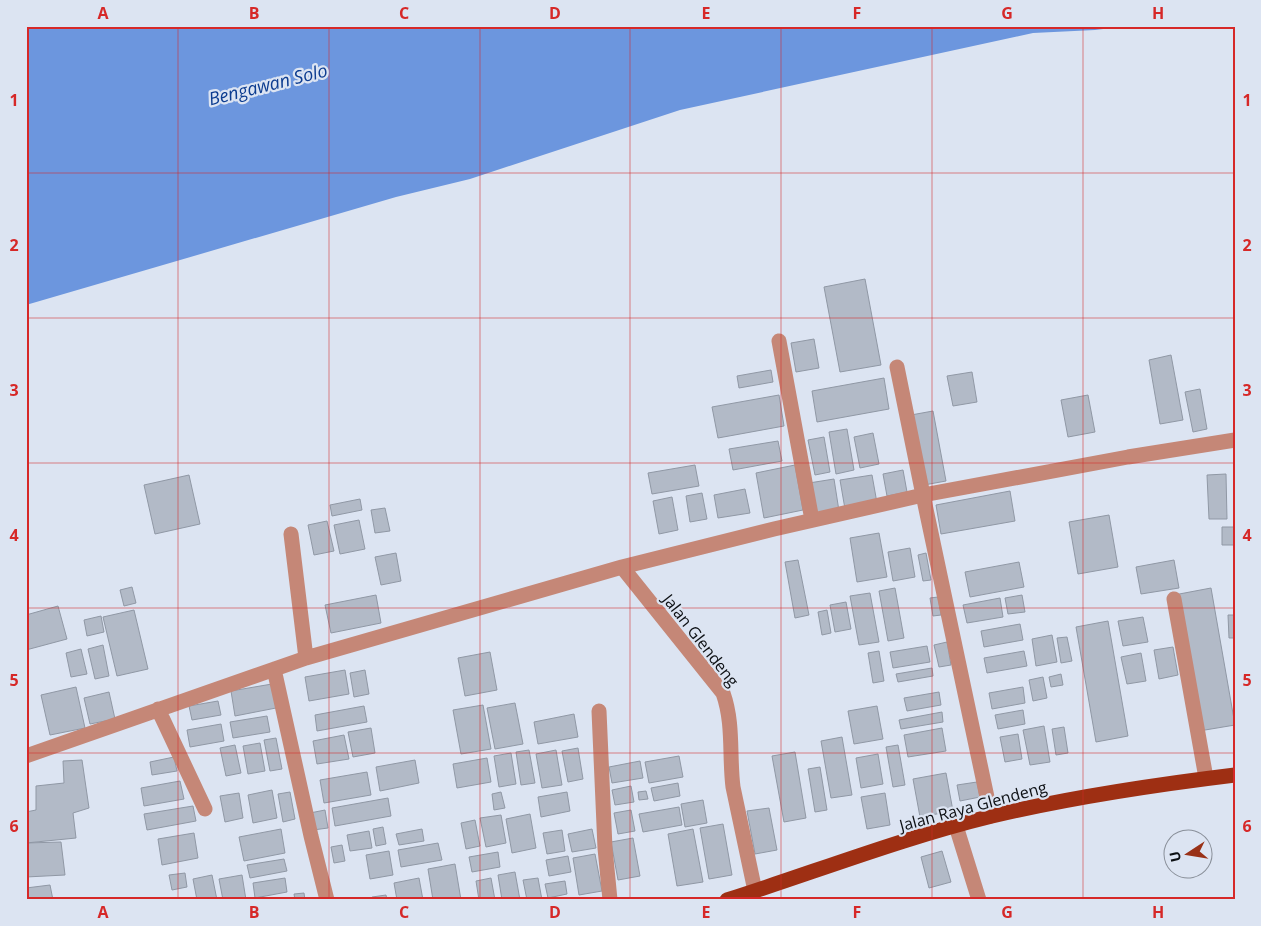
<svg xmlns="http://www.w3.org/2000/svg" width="1261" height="926" font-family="'Open Sans',sans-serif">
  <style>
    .water { fill: #6c96de }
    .building { fill: #b2bac7; stroke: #9098a5 }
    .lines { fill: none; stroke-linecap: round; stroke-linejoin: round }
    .minor { stroke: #c58777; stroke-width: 15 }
    .major { stroke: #9e2f13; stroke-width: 15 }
    .grid { fill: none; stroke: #d62828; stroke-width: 1; stroke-opacity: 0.55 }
    .labels { text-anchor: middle; stroke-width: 4.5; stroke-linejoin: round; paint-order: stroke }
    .street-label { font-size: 16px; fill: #0c0f13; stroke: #dce4f2 }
    .water-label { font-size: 18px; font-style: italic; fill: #0c3c90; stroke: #dce4f2 }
    .neatline { fill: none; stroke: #d62828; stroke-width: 2 }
    .grid-label { font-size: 16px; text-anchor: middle; font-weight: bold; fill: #d62828 }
  </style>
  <rect width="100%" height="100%" fill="#dce4f2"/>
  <path class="water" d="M26,26H1128L1095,30L1033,33L680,110L470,179L396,197L26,305Z"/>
  <path class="building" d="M865,279L881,365L840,372L824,287Z
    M814,339L819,368L796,372L791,343Z
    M1171,355L1183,420L1160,424L1149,360Z
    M771,370L773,382L739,388L737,376Z
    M972,372L977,402L953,406L947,376Z
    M884,378L889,409L817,422L812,391Z
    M1200,389L1207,429L1193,432L1185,392Z
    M779,395L784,426L718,438L712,407Z
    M1088,395L1095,432L1068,437L1061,400Z
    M933,411L946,481L924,485L911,415Z
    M847,429L854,470L836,474L829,432Z
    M873,433L879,464L860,468L854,437Z
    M824,437L830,472L815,475L808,440Z
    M778,441L782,461L733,470L729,449Z
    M695,465L699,486L652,494L648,473Z
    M795,465L803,510L764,518L756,473Z
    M903,470L907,492L887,496L883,474Z
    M1226,474L1227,519H1209L1207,475Z
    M189,475L200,524L155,534L144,485Z
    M872,475L877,503L845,509L840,480Z
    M834,479L839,511L815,515L809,483Z
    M745,489L750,513L718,518L714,495Z
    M1010,491L1015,521L941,534L936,505Z
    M702,493L707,519L690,522L686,496Z
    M672,497L678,530L659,534L653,501Z
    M360,499L362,510L332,516L330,505Z
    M385,508L390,531L375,533L371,510Z
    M1109,515L1118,567L1078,574L1069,522Z
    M359,520L365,549L340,554L334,525Z
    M327,521L334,551L314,555L308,525Z
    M1222,527H1235V545H1222Z
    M879,533L887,577L857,582L850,538Z
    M910,548L915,577L893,581L888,552Z
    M396,553L401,581L381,585L375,557Z
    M926,553L931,580L923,581L918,555Z
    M798,560L809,615L795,618L785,562Z
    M1174,560L1179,588L1141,594L1136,567Z
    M1019,562L1024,587L970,597L965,572Z
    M132,587L136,603L124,606L120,590Z
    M895,588L904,638L888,641L879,591Z
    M1211,588L1235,725L1199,731L1174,595Z
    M870,593L879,642L859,645L850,596Z
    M376,595L381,623L331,633L325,605Z
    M1022,595L1025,612L1008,614L1005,598Z
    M938,597L941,615L933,616L930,598Z
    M1000,598L1003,617L967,623L963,605Z
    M846,602L851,629L835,632L830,605Z
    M58,606L67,639L26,650V615Z
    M134,610L148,669L117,676L103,617Z
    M827,610L831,633L822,635L818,612Z
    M1228,615H1235V638H1229Z
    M101,616L104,632L87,636L84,620Z
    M1143,617L1148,642L1123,646L1118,621Z
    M1108,621L1128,736L1096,742L1076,627Z
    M1020,624L1023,640L984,647L981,631Z
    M1052,635L1057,662L1036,666L1032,639Z
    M1067,637L1072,661L1061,663L1057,638Z
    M947,642L951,665L939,667L934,645Z
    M103,645L109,676L95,679L88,649Z
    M927,646L930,662L893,668L890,652Z
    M1173,647L1178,675L1159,679L1154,650Z
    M81,649L87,674L71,677L66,653Z
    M879,651L884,681L873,683L868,653Z
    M1024,651L1027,666L987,673L984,658Z
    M490,652L497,690L465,696L458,658Z
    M1141,653L1146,681L1127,684L1121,657Z
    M932,668L933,676L898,682L896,674Z
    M345,670L349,694L309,701L305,677Z
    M365,670L369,694L354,697L350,673Z
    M1061,674L1063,685L1051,687L1049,677Z
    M1043,677L1047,698L1033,701L1029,680Z
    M272,684L276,708L235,716L231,691Z
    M76,687L85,728L50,735L41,695Z
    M1023,687L1025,703L992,709L989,693Z
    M109,692L115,719L90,724L84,698Z
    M939,692L941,705L907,711L904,698Z
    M218,701L221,715L192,720L189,706Z
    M515,703L523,744L495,749L487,708Z
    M483,705L491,749L461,754L453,710Z
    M364,706L367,722L317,731L315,715Z
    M877,706L883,739L854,744L848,711Z
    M1023,710L1025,724L998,729L995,715Z
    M942,712L943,722L901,729L899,720Z
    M574,714L578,737L538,744L534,722Z
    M267,716L270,732L233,738L230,722Z
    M221,724L224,741L190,747L187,730Z
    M1044,726L1050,762L1030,765L1023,730Z
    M1064,727L1068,753L1056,755L1052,729Z
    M371,728L375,753L353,757L348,732Z
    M942,728L946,751L908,757L904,735Z
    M1018,734L1022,759L1005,762L1000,737Z
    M344,735L349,759L317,764L313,741Z
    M842,737L852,795L831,798L821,741Z
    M276,738L282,769L270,771L264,740Z
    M260,743L265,771L248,774L243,746Z
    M235,745L241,773L226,776L220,748Z
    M898,745L905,785L893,787L886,747Z
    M578,748L583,779L568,782L562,751Z
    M529,750L535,783L521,785L516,752Z
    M556,750L562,785L542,788L536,754Z
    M795,752L806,818L784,822L772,756Z
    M511,753L516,784L499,787L494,756Z
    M878,754L883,784L861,788L856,758Z
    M679,756L683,777L649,783L645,762Z
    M174,757L177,771L152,775L150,762Z
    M487,758L491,782L457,788L453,764Z
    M82,760L89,808L73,813L76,838L26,843V812L36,810V786L64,783L63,761Z
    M415,760L419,783L380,791L376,767Z
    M640,761L643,778L612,783L609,767Z
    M820,767L827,810L815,812L808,769Z
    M367,772L371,795L324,803L320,780Z
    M946,773L953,811L920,817L913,779Z
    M180,781L184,799L144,806L141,788Z
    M977,782L980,797L960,801L957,785Z
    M678,783L680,796L654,801L651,788Z
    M631,786L634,802L615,805L612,790Z
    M272,790L277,818L253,823L248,795Z
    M646,791L648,799L639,800L638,792Z
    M290,792L295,819L283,822L278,794Z
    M501,792L505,808L494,810L492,794Z
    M567,792L570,811L541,817L538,797Z
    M239,793L243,818L225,822L220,796Z
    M885,793L890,825L867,829L861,797Z
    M388,798L391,816L335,826L332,808Z
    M703,800L707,823L685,827L681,804Z
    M193,806L196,821L147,830L144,814Z
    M679,807L682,825L643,832L639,814Z
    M769,808L777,850L755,854L747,811Z
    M325,810L328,828L313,830L310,813Z
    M631,810L635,831L618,834L614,813Z
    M530,814L536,848L512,853L506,819Z
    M501,815L506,843L486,847L480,818Z
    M475,820L480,846L466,849L461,823Z
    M723,824L732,875L709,879L700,828Z
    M383,827L386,844L376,846L373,829Z
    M281,829L285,853L244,861L239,837Z
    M422,829L424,841L399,845L396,834Z
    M592,829L596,848L572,852L568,834Z
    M693,829L703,882L677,886L668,834Z
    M562,830L565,851L547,854L543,833Z
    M369,831L372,848L350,851L347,835Z
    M194,833L198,858L162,865L158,839Z
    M633,838L640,876L618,880L611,842Z
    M61,842L65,875L26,877V843Z
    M438,843L442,860L401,867L398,850Z
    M342,845L345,861L334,863L331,847Z
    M389,851L393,875L370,879L366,855Z
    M942,851L951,882L929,888L921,857Z
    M498,852L500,867L472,872L469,857Z
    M595,854L602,891L579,895L573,858Z
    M568,856L571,872L549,876L546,860Z
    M284,859L287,871L250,878L247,865Z
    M455,864L461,900H433L428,869Z
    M515,872L520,900H502L498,875Z
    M185,873L187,887L172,890L169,875Z
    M212,875L217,900H197L193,879Z
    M242,875L246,900H223L219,879Z
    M285,878L287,892L255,898L253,883Z
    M419,878L423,900H397L394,883Z
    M491,878L495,900H479L476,881Z
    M538,878L542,900H527L523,880Z
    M565,881L567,894L548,898L545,884Z
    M50,885L53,900H26V888Z
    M304,893L305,900H295L294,894Z
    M386,895L387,900H373L372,897Z"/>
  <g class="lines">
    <path class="minor" d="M779,341L812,520
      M897,367L923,495L1128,457L1235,440
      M291,534L306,658
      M622,567L723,693C734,724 729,756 733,787L755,891
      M1174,599L1206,778
      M274,669L311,836L327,900
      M158,709L205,809
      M599,711L605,848L610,900
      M26,756L306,658L622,567L774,529L923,495L991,816
      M956,826L979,900"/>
    <path class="major" d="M727,900C815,872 902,838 992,816C1072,797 1153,785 1235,775"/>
  </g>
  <path class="grid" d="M178,26V900M329,26V900M480,26V900M630,26V900M781,26V900M932,26V900M1083,26V900M26,173H1235M26,318H1235M26,463H1235M26,608H1235M26,753H1235"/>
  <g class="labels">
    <g class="street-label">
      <text transform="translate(701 640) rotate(52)" y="6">Jalan Glendeng</text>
      <text transform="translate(973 806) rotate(-15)" y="6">Jalan Raya Glendeng</text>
    </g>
    <g class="water-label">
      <text transform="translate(268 85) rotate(-14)" y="6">Bengawan Solo</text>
    </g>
  </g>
  <rect width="1261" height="926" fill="none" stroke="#dce4f2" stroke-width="55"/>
  <g transform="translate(1188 854) rotate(258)"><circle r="24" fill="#dce4f2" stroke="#898f99"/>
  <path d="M0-4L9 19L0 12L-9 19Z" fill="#993117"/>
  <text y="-8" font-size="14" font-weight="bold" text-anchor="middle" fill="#0c0f13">U</text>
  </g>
  <rect x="28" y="28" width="1206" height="870" class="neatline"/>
  <g class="grid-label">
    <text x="103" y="19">A</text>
    <text x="254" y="19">B</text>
    <text x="404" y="19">C</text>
    <text x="555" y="19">D</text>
    <text x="706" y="19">E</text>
    <text x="857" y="19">F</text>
    <text x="1007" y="19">G</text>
    <text x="1158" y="19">H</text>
    <text x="14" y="106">1</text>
    <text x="1247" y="106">1</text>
    <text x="14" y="251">2</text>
    <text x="1247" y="251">2</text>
    <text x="14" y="396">3</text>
    <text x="1247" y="396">3</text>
    <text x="14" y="541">4</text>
    <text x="1247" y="541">4</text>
    <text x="14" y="686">5</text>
    <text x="1247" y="686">5</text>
    <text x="14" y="832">6</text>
    <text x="1247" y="832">6</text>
    <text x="103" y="918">A</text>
    <text x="254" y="918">B</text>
    <text x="404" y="918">C</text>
    <text x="555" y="918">D</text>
    <text x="706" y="918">E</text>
    <text x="857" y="918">F</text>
    <text x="1007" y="918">G</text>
    <text x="1158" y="918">H</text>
  </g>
</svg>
